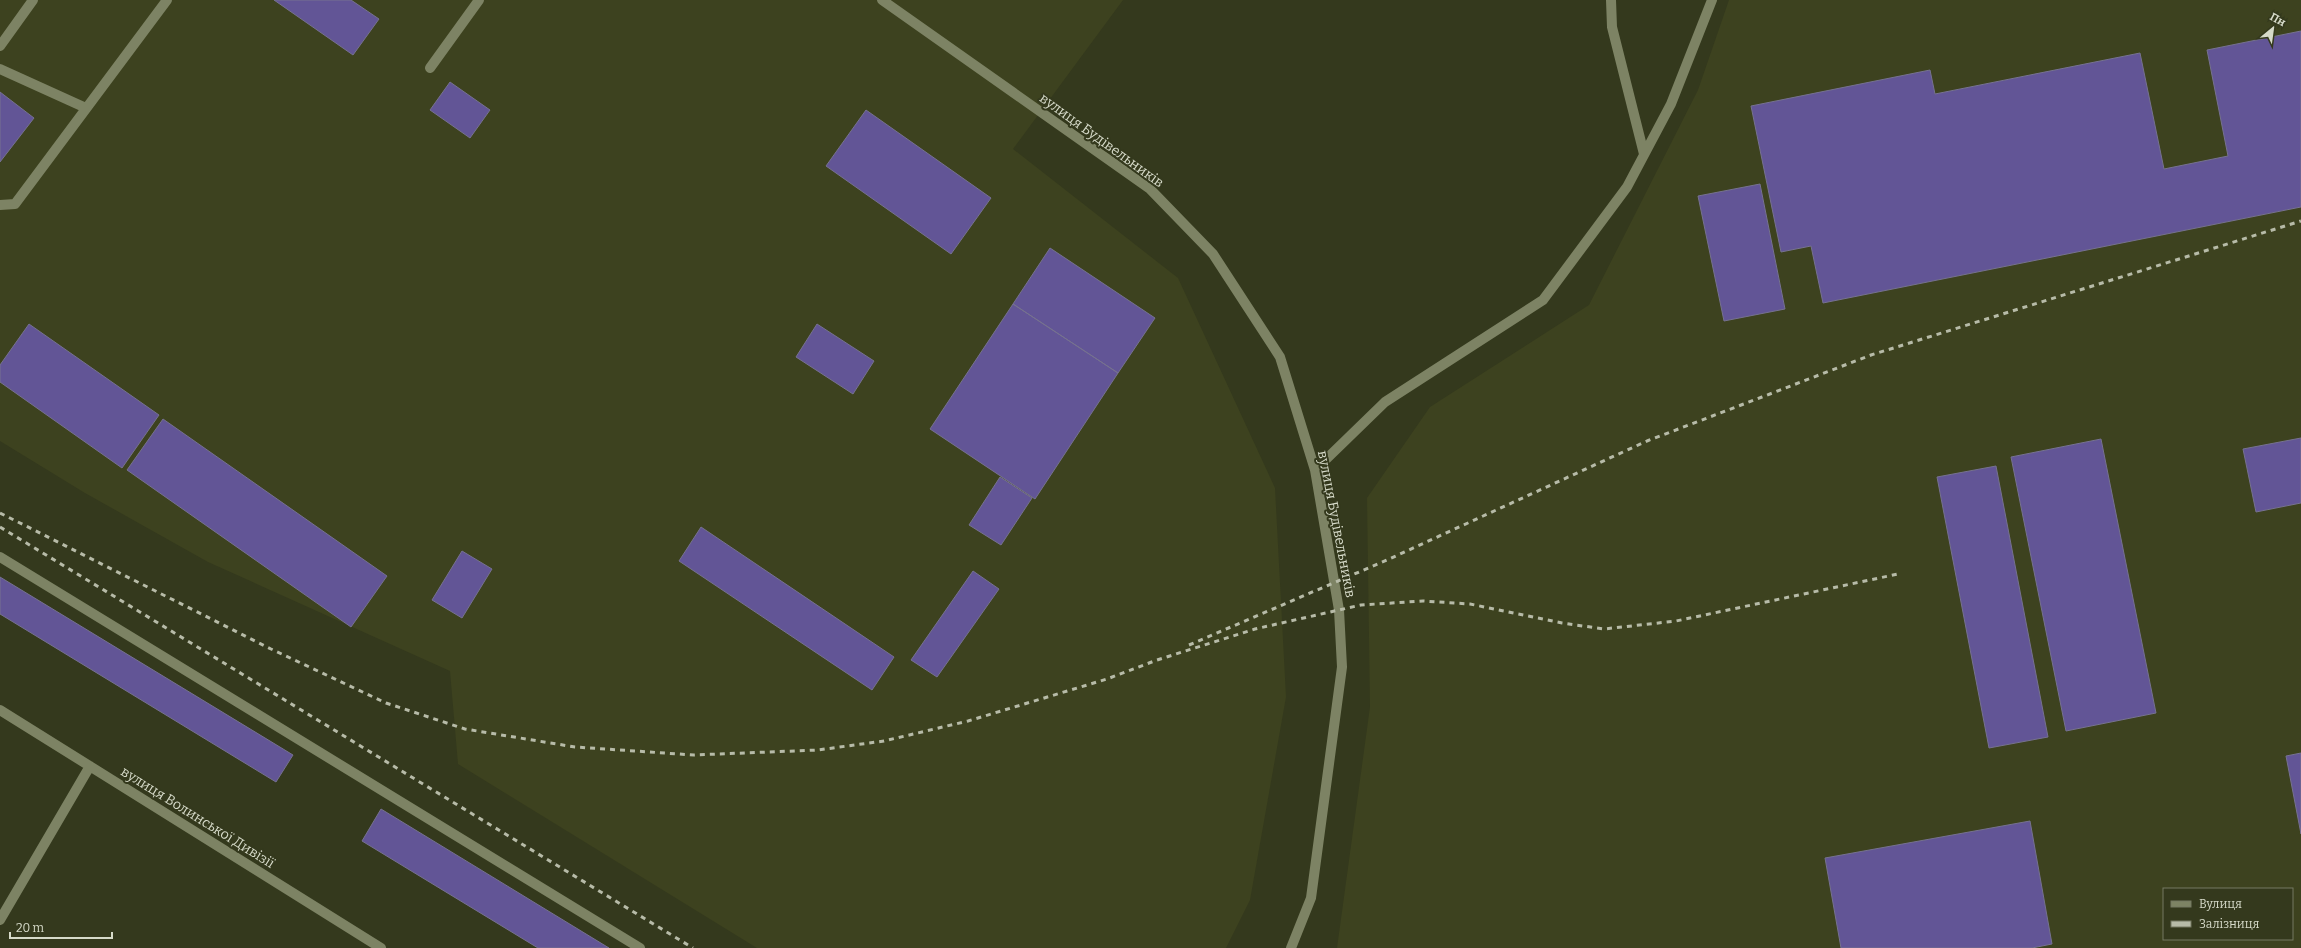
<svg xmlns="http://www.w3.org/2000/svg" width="2301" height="948" font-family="Bitter,serif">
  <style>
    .built { fill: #3d421f; fill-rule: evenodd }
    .building { fill: #625596; stroke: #76728f }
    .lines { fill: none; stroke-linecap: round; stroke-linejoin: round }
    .minor { stroke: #7d8364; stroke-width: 10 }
    .rail { stroke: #b7bba8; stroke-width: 3; stroke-dasharray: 5 5; stroke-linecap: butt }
    .labels { text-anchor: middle; stroke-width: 4; stroke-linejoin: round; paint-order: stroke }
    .street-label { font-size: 14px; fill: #d6dac9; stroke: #34391d }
  </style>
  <rect width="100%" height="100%" fill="#34391d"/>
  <path class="built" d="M0,0H1123L1013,149L1178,278L1275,488L1286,697L1250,900L1226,948H757L458,764L450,671L208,562L85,493L0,441Z
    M1729,0H2301V948H1337L1370,707L1367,498L1430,407L1589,305L1698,90ZM2164,889H2292V939H2164Z"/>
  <path class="building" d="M274,0H351L379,19L353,55Z
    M2301,31V207L1823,303L1811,246L1781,252L1751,106L1930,70L1935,94L2140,53L2164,169L2228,156L2207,50Z
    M450,82L490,110L470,138L430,110Z
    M0,92L34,118L0,162Z
    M866,110L991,198L951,254L826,166Z
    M1760,184L1785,309L1724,321L1698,196Z
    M1050,248L1155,318L1118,373L1013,304Z
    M1013,304L1118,373L1035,499L930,429Z
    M29,324L159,415L122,468L0,382V365Z
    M817,324L874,361L853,394L796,357Z
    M163,419L387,576L351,627L127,470Z
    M2301,438V503L2256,512L2243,449Z
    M2101,439L2156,713L2066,731L2011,457Z
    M1996,466L2048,737L1989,748L1937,477Z
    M1000,477L1032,498L1001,545L969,525Z
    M701,527L894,657L872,690L679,561Z
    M462,551L492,569L462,618L432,600Z
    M973,571L999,589L937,677L911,660Z
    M0,577L293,755L276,782L0,614Z
    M2301,753V834L2286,756Z
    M381,809L609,948H538L362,841Z
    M2030,821L2052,944L2032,948H1841L1825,858Z"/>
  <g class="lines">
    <path class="minor" d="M882,0L1150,189L1213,254L1280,357L1315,470L1339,610L1342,667L1311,898L1291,948
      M1611,0L1612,27L1644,154
      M0,46L33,0
      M430,68L479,0
      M0,69L86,108
      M0,205L15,204L167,0
      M1315,470L1385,402L1543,300L1627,187L1671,104L1712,0
      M0,557L640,948
      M0,710L381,948
      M0,920L90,766"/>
    <path class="rail" d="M0,513L271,649L386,703L465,729L575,747L694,755L818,750L884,741L968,721L1107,679L1157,660L1255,629L1361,605L1423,601L1470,604L1562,623L1604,629L1676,621L1898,574
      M0,527L693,948
      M1189,645L1387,560L1647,441L1762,397L1871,355L2301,221"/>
  </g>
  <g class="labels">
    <g class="street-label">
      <text transform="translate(1102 140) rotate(36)" y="5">вулиця Будівельників</text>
      <text transform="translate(1337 524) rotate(79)" y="5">вулиця Будівельників</text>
      <text transform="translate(198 817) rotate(32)" y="5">вулиця Волинської Дивізії</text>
    </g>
  </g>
  <rect x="2163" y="888" width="130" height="52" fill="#34391d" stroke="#757962"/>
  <rect x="2171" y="901" width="20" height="6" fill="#7d8364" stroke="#757962"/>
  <text x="2199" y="908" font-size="12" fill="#d6dac9">Вулиця</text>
  <rect x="2171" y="921" width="20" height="6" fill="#b7bba8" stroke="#757962"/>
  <text x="2199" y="928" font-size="12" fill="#d6dac9">Залізниця</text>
  <g transform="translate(2273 28) rotate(29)" stroke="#34391d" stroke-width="3" paint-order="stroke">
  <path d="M0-3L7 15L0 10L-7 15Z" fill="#d6dac9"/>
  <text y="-6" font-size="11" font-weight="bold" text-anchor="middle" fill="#d6dac9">Пн</text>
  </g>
  <path d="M10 932v6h102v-6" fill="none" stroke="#d6dac9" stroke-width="2"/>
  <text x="16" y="932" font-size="12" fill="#d6dac9" stroke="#34391d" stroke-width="3" paint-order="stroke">20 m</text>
</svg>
